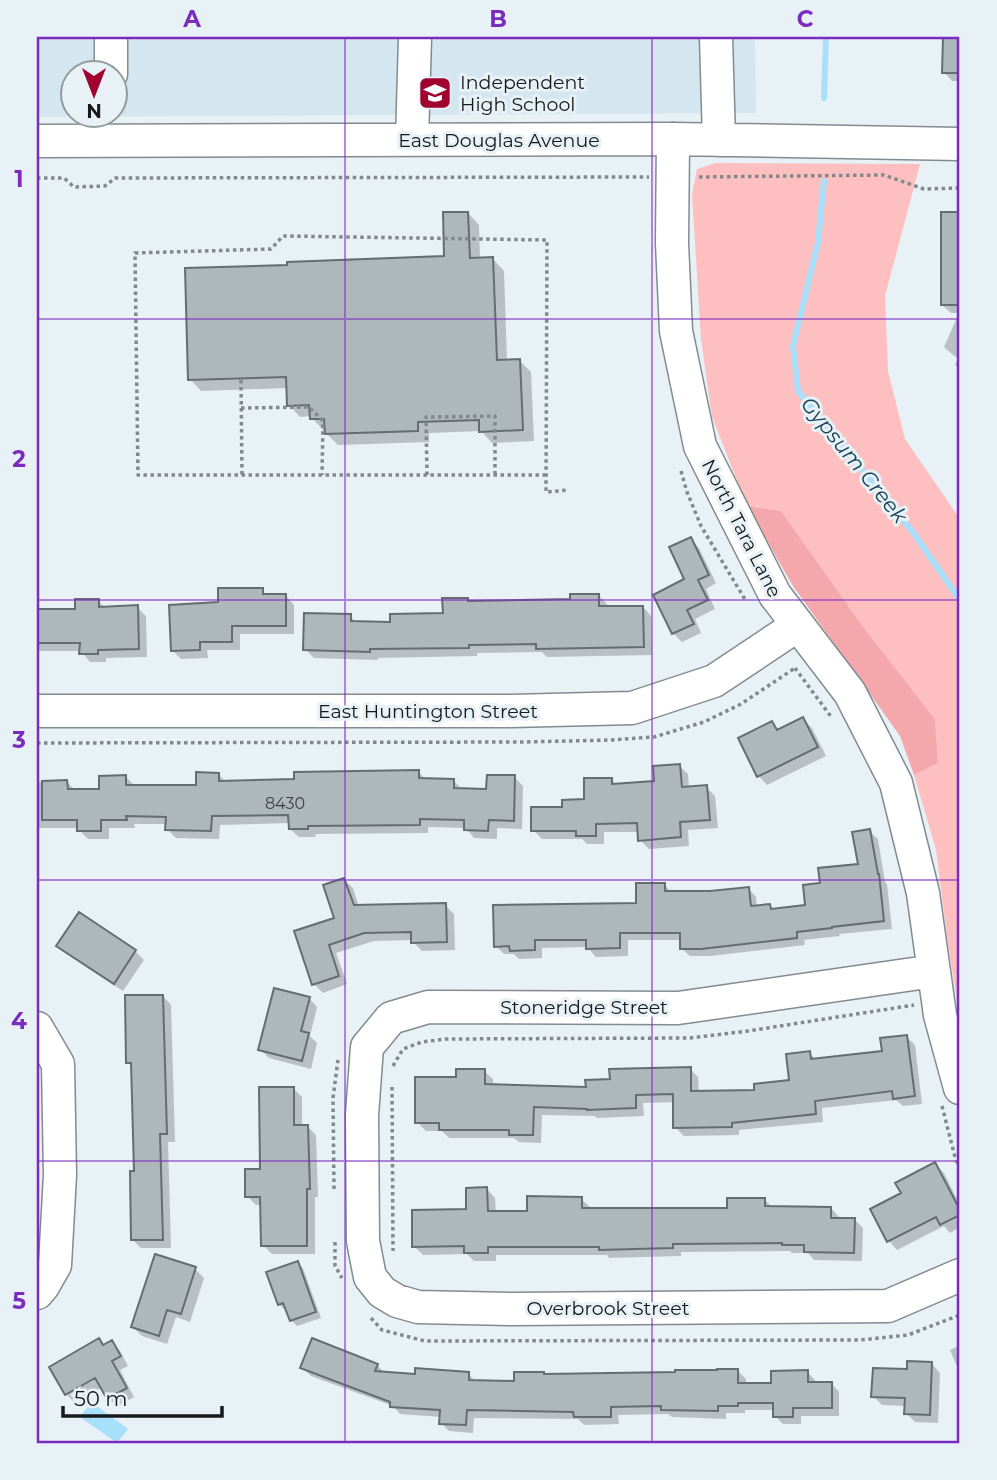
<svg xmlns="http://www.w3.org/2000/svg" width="997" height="1480" font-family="Montserrat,sans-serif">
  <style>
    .built { fill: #d4e6ef; fill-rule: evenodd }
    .green { fill: #febfc1 }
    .forest { fill: #f4a8ab }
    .water { fill: #a8dffa }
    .shadow { fill: #0003 }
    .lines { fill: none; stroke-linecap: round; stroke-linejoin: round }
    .stream { stroke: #a8dffa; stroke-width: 6 }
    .building { fill: #adb7bc; stroke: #646d71; stroke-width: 2 }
    .minor-casing { stroke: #828b90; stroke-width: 35 }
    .path { stroke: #82898c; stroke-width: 3.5; stroke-dasharray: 3.5 3.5; stroke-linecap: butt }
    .minor { stroke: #fff; stroke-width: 32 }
    .grid { fill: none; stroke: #7b2cbf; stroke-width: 2; stroke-opacity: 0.55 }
    .labels { text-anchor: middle; stroke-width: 6; stroke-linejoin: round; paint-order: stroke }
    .number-label { font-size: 16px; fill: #3c4144 }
    .poi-label { font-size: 19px; fill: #161a1c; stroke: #e7f1f6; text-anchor: start }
    .street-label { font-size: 19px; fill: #161a1c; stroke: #e7f1f6 }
    .water-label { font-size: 21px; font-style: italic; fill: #164154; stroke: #e7f1f6 }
    .neatline { fill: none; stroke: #7b2cbf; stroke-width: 2.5 }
    .grid-label { font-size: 23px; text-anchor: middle; font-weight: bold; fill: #7b2cbf }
  </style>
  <rect width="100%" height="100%" fill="#e7f1f6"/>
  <path class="built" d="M37,37H755L756,113L37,117ZM74,74H116V116H74Z"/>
  <path class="green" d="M715,163L920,164L885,296L888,371L905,439L960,519V1019L948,944L936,850L914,775L938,763L935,719L864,628L781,511L747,506L712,417L701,339L692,194L697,169Z"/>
  <path class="forest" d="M747,506L781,511L864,628L935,719L938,763L914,775L900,736L793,586Z"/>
  <path class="water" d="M91,1402L128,1429L117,1443L80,1417Z"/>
  <path class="shadow" d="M945,37H960V81H952L944,72Z
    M468,213L479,225L480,259H493L504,271L507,361H520L531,372L534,441L492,443L481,431L429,433V442L338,445L326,433V430H323L312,418V416L300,417L289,405L288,388L201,391L190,379L446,258Z
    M942,213L960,214V288H956L960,290V370L955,365L958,358L953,355L944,347L959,313H951L942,305Z
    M690,539L699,548L716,583L706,589L715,609L695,619L701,633L682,642L673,633L686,580Z
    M262,590L268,596H286L294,605V634H240V650H207L208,658L181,659L172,650L220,604Z
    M598,595L607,604V608L643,607L651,616L652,655L547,657L542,652L477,653V656L378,658V660L314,658L305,649L350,616L357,623L392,624L444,614L467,600L470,603L572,601Z
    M98,601L106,608L137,607L146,616L147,657L106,658V662H90L81,651H37V611H77Z
    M803,719L812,728L826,756L767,785L759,776L740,739L772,723L780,731Z
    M679,766L688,774L689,788L706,787L715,796L718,828L688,830L689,846L649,849L640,840L639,832H604V844H587L582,839H542L533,830L563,808L586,801L611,779L617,785L656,783Z
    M419,772L426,780H453L462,789L488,791L514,777L523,786L522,829L497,828V839L474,838L466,828L428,827V833L315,834L316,837H299L290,829V823L220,825L219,839L176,838L167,829V824H134L135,828H109V839H88L79,830V828H37V782H67L76,791H101L126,777L135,786L197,787L218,774L227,783L296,781Z
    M869,831L878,839L885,882L887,884L892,929L839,934L840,936L804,940L805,945L710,956H690L681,948V940H628V956L596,957L587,947L542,948V958L519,959L514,954H504L496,946L638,905L664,884L672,893H710L748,888L756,897L757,907L769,906L774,910L807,907L822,885L860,866Z
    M344,880L353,888L359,907L445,905L454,914L455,950L422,951L413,942V940L374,941L336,953L347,984L323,993L314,984L336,919Z
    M79,914L135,951L144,960L123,991L67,954L58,945Z
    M163,996L171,1005L175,1142H168L171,1248H141L132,1239L135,1172L133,1067L128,1062Z
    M309,998L317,1007L310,1036L317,1043L311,1069L269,1058L260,1049Z
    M907,1037L915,1045L922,1104L903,1106L896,1100L822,1108L823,1122L739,1130V1135L684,1136L675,1127V1102L643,1103L644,1116L597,1118L595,1116L542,1115L541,1143L519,1142L514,1138H449L442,1131H426L417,1122L458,1079L484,1071L493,1079V1086L587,1088L612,1080L690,1069L698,1077L699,1093L756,1092L791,1082L809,1053L817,1060L884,1052Z
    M293,1088L302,1097V1126H307L316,1135L318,1197H315V1254H272L263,1245L262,1205H256L247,1196L262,1171Z
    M935,1164L944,1173L960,1205V1227L950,1233L944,1226L897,1250L889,1241L903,1194Z
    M487,1189L495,1198L496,1213H529L581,1199L590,1207V1210L729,1209L765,1200L773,1208H831L839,1217V1219H854L863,1228L862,1261L814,1260L808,1253H792L790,1251L681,1252V1256L609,1258L607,1255H496V1261H474L467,1254L423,1255L414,1246L468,1211Z
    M297,1263L303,1268L321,1318L297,1326L292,1321L287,1309L285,1310L279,1304Z
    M195,1269L204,1278L190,1322L176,1317L167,1344L142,1336L133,1327Z
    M99,1341L105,1346L111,1342L120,1351L128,1366L120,1370L134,1397L117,1406L108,1398L102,1387L75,1403L66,1394L51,1367Z
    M960,1345V1374L950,1350Z
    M932,1364L940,1373L938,1423L915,1422L906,1413V1406L882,1405L873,1396L908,1371Z
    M377,1365L386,1374L416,1376L468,1374L477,1382L515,1383L545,1375L738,1371L746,1379V1385H773L807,1372L815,1380V1384L831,1383L839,1392V1416H801V1424H783L775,1416V1410H745V1413H726V1419L672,1417L668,1414L618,1415L619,1424L584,1425L578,1419L474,1418L473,1433L449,1431L441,1423V1417L400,1414L393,1406L311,1376L302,1367Z"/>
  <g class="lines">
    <path class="stream" d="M824,98L826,37
      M824,181L818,242L793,346L798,391L912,531L960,600"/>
  </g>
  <path class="building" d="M943,37H960V73H942Z
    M443,212H468L470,258L493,257L497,360L520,359L523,430L479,432V420L418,422V431L325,434L324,419H310L309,405L287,406L286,377L188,380L185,268L287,265V262L444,256Z
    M941,212H960V305H941Z
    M691,537L709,575L698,580L708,600L687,610L694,624L672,634L653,595L684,579L669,547Z
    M218,588H263V594H286V626H232V642H200V650L171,651L169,605L218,602Z
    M570,594H599V606H643L644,647L536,649V644L469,645V648L370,649V652L303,650L304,613L351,614V621L390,622V614L443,613L442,598H468V601L570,599Z
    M75,599H99V607L138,605L139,649L98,650V654H79L80,643H37V609H75Z
    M803,717L818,747L757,777L738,738L772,721L777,730Z
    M680,764L682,787L707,785L710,820L680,822L681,837L638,841L637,823L596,824V836H576V831H531V807H562V800L584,799V778H612V784L654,781L653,766Z
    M419,770V778L454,779V788L486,789L487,775H515L514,821L489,820L488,831L464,830V820L420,819V825L308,826V829H289L288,815L212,816L211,831L165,830L166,817L126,816L127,820H101V831H77V820H42V781L67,780L68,789H99V776L126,775V785H196V772L219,773V781L294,779V772Z
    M870,829L878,874H879L884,921L832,927V928L797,932V938L701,949H680V933H620V948L586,949V940H535V950L510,951L509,946L494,947L493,905L636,903V883H665V891H710L749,887L751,906L770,904L771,909L805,905L803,885L820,883L818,868L858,864L852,832Z
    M344,878L354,905L446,903L447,942L411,943V932L364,933L329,945L339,976L312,985L294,931L334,918L323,885Z
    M79,912L136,950L114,984L56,946Z
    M274,988L310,997L301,1031L309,1033L302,1061L258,1050Z
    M125,995H163L167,1134H160L163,1240H131L130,1171H134L131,1063H126Z
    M907,1035L915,1096L893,1099L892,1091L815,1101L816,1114L732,1123V1127L673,1128V1094L636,1095V1108L587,1110V1109L534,1107L533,1135H509V1130H439V1123H415V1077H456V1069H485V1084L586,1087L585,1080L610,1079L609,1069L691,1067V1091L754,1090V1084L789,1080L786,1054L810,1051L811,1059L882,1051L880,1038Z
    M259,1087H294V1125H308L310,1189H307V1246H261L260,1197H245V1169H260Z
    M935,1162L960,1210V1215L940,1225L936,1217L887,1242L870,1209L901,1193L895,1183Z
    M487,1187L488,1211H527V1196L582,1197V1208H727V1198H765V1206L831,1207V1218H855L854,1253L804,1252V1245H782V1243L673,1244V1248L599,1250V1247H488V1253H464V1246L412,1247V1210L466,1209V1188Z
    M155,1254L196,1267L181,1314L167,1310L159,1336L131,1327Z
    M298,1261L316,1312L290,1321L283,1303L278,1305L266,1272Z
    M99,1338L103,1345L112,1340L121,1356L112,1361L127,1388L107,1399L95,1378L65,1395L49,1367Z
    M312,1338L378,1364L375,1371L415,1374V1368L469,1372V1380L514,1381V1372H544V1374L675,1372V1370H717V1369H738V1383H771V1371L808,1370V1382H832V1408H793V1417H773V1403H738V1406H718V1411L661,1410V1406L611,1407V1417H574L573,1412L467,1410L466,1425L439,1424L440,1410L390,1407V1402L300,1368Z
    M907,1361L932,1362L930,1415L904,1414L905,1398L871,1397L873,1368L907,1369Z"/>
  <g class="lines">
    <defs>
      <path id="minor" d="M716,37L719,140
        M111,74V37
        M673,139L672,243L676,331L700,446L775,595L850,693L896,783L923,893L940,1015L960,1088
        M412,140L415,38
        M37,141L673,139L960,144
        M37,711H511L632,708L714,681L798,625
        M934,971L678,1008L428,1007L391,1018L367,1047L362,1115L363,1241L370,1277L382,1292L397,1301L418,1307L511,1309L888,1306L960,1275
        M37,1028L58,1064L60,1175L55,1265L43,1286L37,1293"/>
    </defs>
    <use href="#minor" class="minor-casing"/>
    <path class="path" d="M699,177L884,175L924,189L960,188
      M37,178H64L74,187L105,186L115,178L649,177
      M241,380L242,475
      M241,408L309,407L323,421L322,475
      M681,471L687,492L701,526L746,601
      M427,475L426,417L495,416V475
      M546,475H138L135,253L271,249L283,236L547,240L546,492L569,490
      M795,668L832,718
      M37,743L524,742L611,740L654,737L704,722L741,704L795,668
      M393,1066L403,1049L422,1042L446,1039L690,1038L748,1031L914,1005
      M392,1087L393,1251
      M942,1106L955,1157L960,1169
      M334,1189L333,1098L338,1060
      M335,1242V1266L342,1278
      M371,1318L382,1330L425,1341L860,1340L908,1335L960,1315"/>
    <use href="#minor" class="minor"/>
  </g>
  <path class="grid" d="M345,37V1443M652,37V1443M37,319H960M37,600H960M37,880H960M37,1161H960"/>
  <defs>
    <symbol id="school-square" viewBox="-11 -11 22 22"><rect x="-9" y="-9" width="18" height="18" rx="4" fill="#a10131" stroke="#e7f1f6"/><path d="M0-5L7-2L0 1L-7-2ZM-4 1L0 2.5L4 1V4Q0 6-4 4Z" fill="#fff"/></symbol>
  </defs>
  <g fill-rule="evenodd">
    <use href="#school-square" x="416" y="74" width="38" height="38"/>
  </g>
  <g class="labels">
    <g class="number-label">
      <text x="285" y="809">8430</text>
    </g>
    <g class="poi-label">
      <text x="460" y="89">Independent<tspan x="460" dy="22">High School</tspan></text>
    </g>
    <g class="street-label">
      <text x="499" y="147">East Douglas Avenue</text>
      <text transform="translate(742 528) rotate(63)" y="7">North Tara Lane</text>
      <text x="428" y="718">East Huntington Street</text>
      <text x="584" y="1014">Stoneridge Street</text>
      <text x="608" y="1315">Overbrook Street</text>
    </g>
    <g class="water-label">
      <text transform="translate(854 460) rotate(51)" y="7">Gypsum Creek</text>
    </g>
  </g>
  <rect width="997" height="1480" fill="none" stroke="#e7f1f6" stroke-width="77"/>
  <g transform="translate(94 94) rotate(180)"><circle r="33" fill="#e7f1f6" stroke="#939b9f" stroke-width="2"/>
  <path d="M0-5L12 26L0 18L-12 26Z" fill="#a10131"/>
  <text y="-10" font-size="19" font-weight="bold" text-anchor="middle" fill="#161a1c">N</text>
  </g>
  <path d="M63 1406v10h159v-10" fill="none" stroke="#161a1c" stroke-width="3.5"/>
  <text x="74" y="1406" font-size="21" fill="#161a1c" stroke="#e7f1f6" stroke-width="5" paint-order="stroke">50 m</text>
  <rect x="38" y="38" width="920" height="1404" class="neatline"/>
  <g class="grid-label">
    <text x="192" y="27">A</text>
    <text x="498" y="27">B</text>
    <text x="805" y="27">C</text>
    <text x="19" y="187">1</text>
    <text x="19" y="467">2</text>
    <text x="19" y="748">3</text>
    <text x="19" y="1029">4</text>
    <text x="19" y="1309">5</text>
  </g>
</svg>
